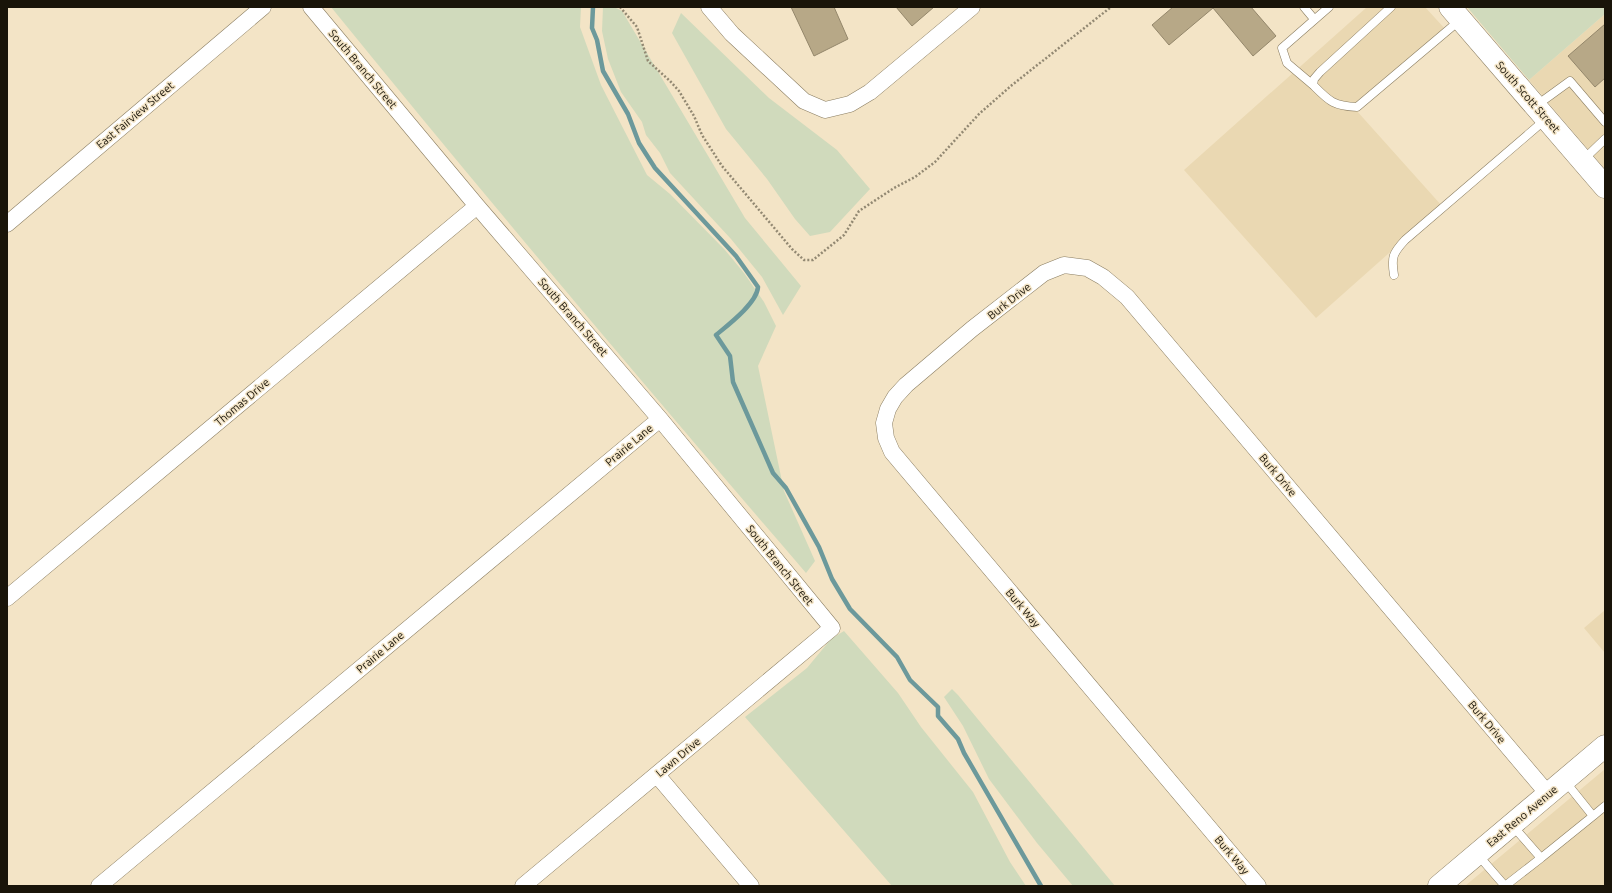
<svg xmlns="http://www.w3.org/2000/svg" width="1612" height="893" font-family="Ubuntu,sans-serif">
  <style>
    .built { fill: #ead8b2 }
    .green { fill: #d0dabc }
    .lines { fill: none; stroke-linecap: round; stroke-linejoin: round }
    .stream { stroke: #6c999b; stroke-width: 4.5 }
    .building { fill: #b7a887; stroke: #94876b }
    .lane-casing { stroke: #8a7d61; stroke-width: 9 }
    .street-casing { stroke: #8a7d61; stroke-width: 17 }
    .secondary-casing { stroke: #8a7d61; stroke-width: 23 }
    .path { stroke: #928872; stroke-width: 2.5; stroke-dasharray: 2 2; stroke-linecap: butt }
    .lane { stroke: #fff; stroke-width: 8 }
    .street { stroke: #fff; stroke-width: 16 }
    .secondary { stroke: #fff; stroke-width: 22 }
    .labels { text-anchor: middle; stroke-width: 3; stroke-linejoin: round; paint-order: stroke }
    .street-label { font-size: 11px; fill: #191409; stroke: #f3e4c6 }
  </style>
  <rect width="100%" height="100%" fill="#f3e4c6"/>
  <path class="built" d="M1367,7H1425L1446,30L1356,110L1442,206L1316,318L1184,170Z
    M1605,14V169L1529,80Z
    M1605,610V653L1584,628Z
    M1605,769V886H1465Z"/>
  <path class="green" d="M331,7H581L580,27L601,85L647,175L670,194L725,250L744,273L764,302L776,326L758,366L784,491L815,561L806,573C645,386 486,198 331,7Z
    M603,7H614L622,11L745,218L801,286L783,315L762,277L731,239L670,173L660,153L646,135L642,122L621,92L608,59L602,31Z
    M1467,7H1605V14L1529,80Z
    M681,13L769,98L837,150L870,189L830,232L810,236L795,219L767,179L726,129L672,33Z
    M844,631L898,693L921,727L973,792L1010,862L1026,886H892L745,717L807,668L831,639Z
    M952,689L958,695L1115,886H1073L1037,843L989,779L963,726L944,697Z"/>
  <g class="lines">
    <path class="stream" d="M593,7L592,28L597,40L603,71L628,114L639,143L655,168L736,256L758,287C757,303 728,325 716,335L730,356L733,382L773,473L786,488L819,547L832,579L850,609L897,657L910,680L938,707V716L958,739L964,753L1041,886"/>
  </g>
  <path class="building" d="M791,7H834L848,39L814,56Z
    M896,7H934L912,26Z
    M1173,7H1251L1276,36L1253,56L1213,8L1169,45L1152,25Z
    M1605,24V78L1595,87L1568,56Z"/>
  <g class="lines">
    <defs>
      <path id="lane" d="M1304,7L1314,19
        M1391,7L1320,72L1314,79L1313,85C1329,101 1333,106 1357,107L1460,20
        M1313,85L1287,63L1282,48L1329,7
        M1537,105L1570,81L1605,122
        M1583,160L1605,139
        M1394,275C1391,257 1393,253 1405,240L1546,119
        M1565,781L1593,816L1605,806
        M1512,825L1541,858L1593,816
        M1478,855L1505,886
        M1505,886L1541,858"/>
      <path id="street" d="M311,7L477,206L660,419L832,628L523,886
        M709,7L732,34L804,101L825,110L850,104L870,92L972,7
        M7,224L263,7
        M7,598L477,206
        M657,775L751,886
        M99,886L660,419
        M1258,886L908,471L892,452L886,438L884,423L888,409L895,397L906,385L972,329L1044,273L1064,265L1087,268L1103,277L1127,297L1548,794"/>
      <path id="secondary" d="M1450,7L1605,187
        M1439,886L1605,746"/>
    </defs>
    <use href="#lane" class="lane-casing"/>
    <use href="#street" class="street-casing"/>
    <use href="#secondary" class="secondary-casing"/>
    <path class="path" d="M620,7L637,27L648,61L670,81L679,91L694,116L702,135L722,166L792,249L804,260H813L844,235L859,211L894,188L915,177L935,162L979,114L1012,85L1111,7"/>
    <use href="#lane" class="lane"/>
    <use href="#street" class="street"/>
    <use href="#secondary" class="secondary"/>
  </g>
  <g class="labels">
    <g class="street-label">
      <text transform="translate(363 69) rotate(50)" y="4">South Branch Street</text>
      <text transform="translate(1528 97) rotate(49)" y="4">South Scott Street</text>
      <text transform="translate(135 115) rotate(-40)" y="4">East Fairview Street</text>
      <text transform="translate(1009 301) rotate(-38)" y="4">Burk Drive</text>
      <text transform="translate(573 317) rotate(49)" y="4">South Branch Street</text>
      <text transform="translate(242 402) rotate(-40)" y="4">Thomas Drive</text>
      <text transform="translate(629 445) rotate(-40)" y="4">Prairie Lane</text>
      <text transform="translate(1278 475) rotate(50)" y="4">Burk Drive</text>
      <text transform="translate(780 565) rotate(51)" y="4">South Branch Street</text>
      <text transform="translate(1023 608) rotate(50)" y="4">Burk Way</text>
      <text transform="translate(380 652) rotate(-40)" y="4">Prairie Lane</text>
      <text transform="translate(1487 722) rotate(50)" y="4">Burk Drive</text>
      <text transform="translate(678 757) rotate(-40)" y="4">Lawn Drive</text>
      <text transform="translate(1522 816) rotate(-40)" y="4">East Reno Avenue</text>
      <text transform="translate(1232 855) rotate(50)" y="4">Burk Way</text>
    </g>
  </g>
  <rect width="1612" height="893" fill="none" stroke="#191409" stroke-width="16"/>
</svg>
